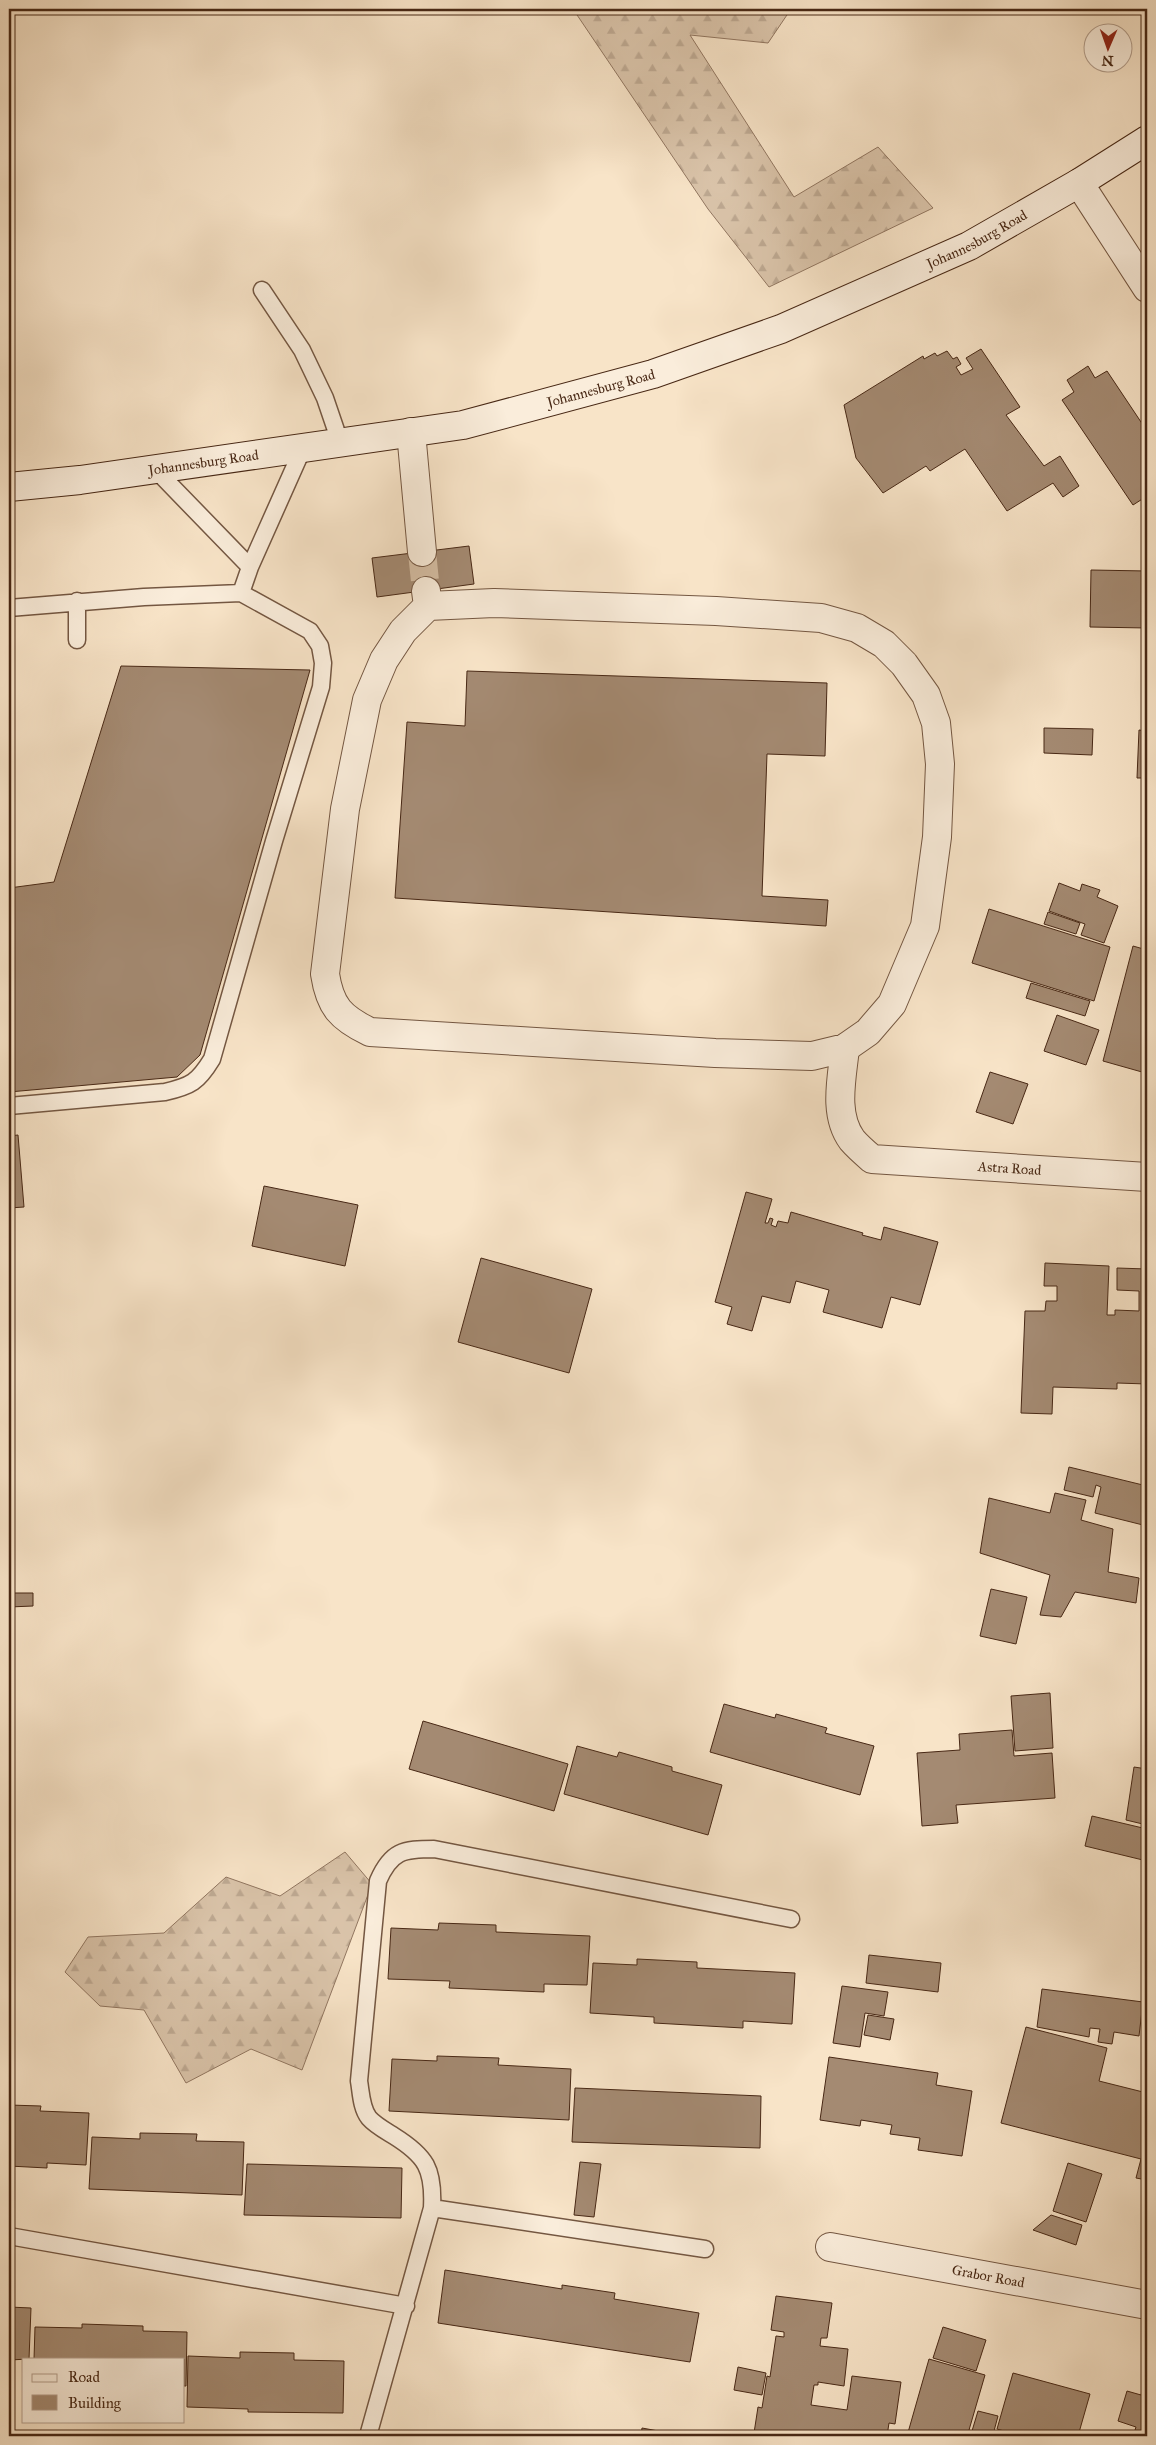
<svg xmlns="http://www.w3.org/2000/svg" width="1156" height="2445" font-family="'IM FELL Great Primer',serif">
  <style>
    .forest { fill: url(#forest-firs); stroke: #917660 }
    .building { fill: #a48a72; stroke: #482815 }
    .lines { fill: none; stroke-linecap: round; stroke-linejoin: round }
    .street-tunnel { stroke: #d5bea4; stroke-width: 28; stroke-dasharray: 28 14; stroke-linecap: butt }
    .lane-casing { stroke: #745742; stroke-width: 19 }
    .street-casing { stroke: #745742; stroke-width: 30 }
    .secondary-casing { stroke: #482815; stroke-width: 30 }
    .lane { stroke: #faeddb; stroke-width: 16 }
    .street { stroke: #faeddb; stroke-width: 28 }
    .secondary { stroke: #faeddb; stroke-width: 28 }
    .labels { text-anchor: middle; stroke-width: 5; stroke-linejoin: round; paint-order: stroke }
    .street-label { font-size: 14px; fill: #482815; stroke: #faeddb }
  </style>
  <defs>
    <pattern id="forest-firs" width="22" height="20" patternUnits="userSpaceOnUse" patternTransform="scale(1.25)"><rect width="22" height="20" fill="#dac4aa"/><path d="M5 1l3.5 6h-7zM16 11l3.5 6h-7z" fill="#bda891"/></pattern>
  </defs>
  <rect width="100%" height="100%" fill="#f8e4c8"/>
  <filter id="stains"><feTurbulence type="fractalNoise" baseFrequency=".004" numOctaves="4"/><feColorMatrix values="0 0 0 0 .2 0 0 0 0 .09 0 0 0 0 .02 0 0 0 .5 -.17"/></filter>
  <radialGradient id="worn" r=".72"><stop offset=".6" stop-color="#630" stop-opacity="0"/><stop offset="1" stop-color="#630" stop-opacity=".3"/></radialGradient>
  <path class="forest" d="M573,9H791L768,43L690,35L794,197L878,147L933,208L769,287L708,209Z
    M345,1852L372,1884L302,2070L251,2049L186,2083L144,2010L100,2006L65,1972L88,1937L164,1933L226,1877L280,1896Z"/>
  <path class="building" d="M981,349L1020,407L1006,415L1044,466L1060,456L1079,486L1063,497L1053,483L1007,511L965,449L930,471L926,466L883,493L856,458L844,405L923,356L924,359L935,353L937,356L947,351L953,359L957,357L961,364L956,367L961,375L973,369L966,358Z
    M1088,366L1095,378L1107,371L1147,431V496L1133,505L1062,400L1074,392L1067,380Z
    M469,546L474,584L377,597L372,558Z
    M1091,570L1147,571V628L1090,627Z
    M121,666L310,670L200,1055L177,1077L9,1092V888L54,882Z
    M467,671L827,683L825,756L767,754L762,896L828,900L826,926L395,898L407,722L465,726Z
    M1044,728L1093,729L1092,755L1044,753Z
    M1139,730L1147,731V778H1137Z
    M1059,883L1080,891L1082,884L1100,890L1097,897L1118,906L1104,943L1081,935L1085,924L1049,911Z
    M989,909L1110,947L1094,1001L972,963Z
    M1048,912L1080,923L1076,934L1044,924Z
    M1133,946L1147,950V1053L1142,1072L1103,1061Z
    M1031,983L1090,1001L1085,1016L1026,998Z
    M1057,1015L1099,1030L1086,1065L1044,1051Z
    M990,1072L1028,1084L1013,1124L976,1112Z
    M18,1135L24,1207L9,1208V1136Z
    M264,1186L358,1205L345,1266L252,1246Z
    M746,1192L772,1199L765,1223H768L770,1218L773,1219L771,1225L776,1227L778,1221L788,1223L791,1212L863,1233L862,1235L881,1240L884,1227L938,1242L920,1305L891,1297L882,1328L823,1312L829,1290L796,1281L790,1303L762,1296L752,1331L727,1324L732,1307L715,1302Z
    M481,1258L592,1289L569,1373L458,1342Z
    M1045,1263L1109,1266L1107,1315H1115V1310L1139,1311V1291L1117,1290V1268L1147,1269V1384L1117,1383V1389L1053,1387L1052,1414L1021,1413L1025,1311H1045L1046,1301H1057V1286H1044Z
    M1069,1467L1147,1486V1526L1095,1513L1101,1487L1096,1485L1093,1497L1064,1490Z
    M1055,1493L1086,1500L1081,1520L1113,1529L1108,1572L1139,1578L1136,1603L1075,1592L1061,1617L1040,1615L1050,1575L980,1553L989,1498L1050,1513Z
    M991,1589L1027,1597L1016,1644L980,1636Z
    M9,1593H33V1606L9,1607Z
    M1050,1693L1053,1748L1015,1751L1011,1696Z
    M724,1704L775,1718L776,1714L827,1728L825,1733L874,1746L860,1795L710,1752Z
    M423,1721L568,1764L554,1811L409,1769Z
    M1012,1730L1014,1756L1052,1753L1055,1798L956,1805L958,1823L922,1826L917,1753L960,1750L959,1734Z
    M577,1746L617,1757L619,1752L672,1767V1771L722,1785L708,1835L564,1794Z
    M1134,1767L1147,1769V1825L1126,1820Z
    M1092,1816L1147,1829V1861L1085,1846Z
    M439,1923L496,1925V1932L590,1936L587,1985L544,1984V1992L449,1988L450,1981L388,1979L391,1928L438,1930Z
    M869,1955L941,1963L938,1992L866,1983Z
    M637,1959L697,1962V1968L795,1973L792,2024L743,2021V2028L654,2023V2017L590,2013L593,1963L637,1965Z
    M842,1986L888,1992L884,2016L865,2013L860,2047L833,2043Z
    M1042,1989L1143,2002L1139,2036L1114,2032L1112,2044L1098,2042L1100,2029L1090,2028L1089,2037L1037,2027Z
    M868,2015L894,2019L890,2040L864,2035Z
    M1026,2027L1107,2048L1099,2081L1147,2093V2180L1136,2178L1141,2159L1001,2123Z
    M437,2056L499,2058L498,2065L571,2069L569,2120L389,2111L392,2059L437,2061Z
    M829,2057L938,2073L936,2085L972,2091L962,2156L918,2150L920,2138L890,2134L892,2125L861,2120L860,2126L820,2120Z
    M575,2088L761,2096L760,2148L572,2142Z
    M9,2105L41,2106L40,2111L89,2113L86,2165L47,2163V2168L9,2166Z
    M140,2133L197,2134L196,2141L244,2142L242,2195L89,2189L92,2137L140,2139Z
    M580,2162L601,2164L594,2217L574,2215Z
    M1068,2163L1102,2174L1086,2222L1053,2211Z
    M247,2164L402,2168L401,2218L244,2215Z
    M1051,2215L1082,2225L1076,2245L1033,2230Z
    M445,2270L562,2289V2285L615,2293L614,2299L699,2313L690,2362L438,2323Z
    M776,2296L832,2303L827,2338H821L820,2346L848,2349L844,2386L818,2382V2385H814L811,2405L847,2410L852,2376L901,2382L895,2424L889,2423L887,2436H757V2433H754L758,2407L762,2408L767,2376L770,2377L776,2336L784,2337V2332L771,2330Z
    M9,2307L31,2308L29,2359L9,2360Z
    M82,2324L143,2326V2331L187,2332L186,2386H184V2359H34L35,2327L82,2328Z
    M943,2327L986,2340L976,2371L933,2358Z
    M240,2352L294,2353V2360L344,2361L343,2413L248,2412V2409L187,2407L188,2356L240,2358Z
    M929,2359L985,2375L969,2430L972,2431L978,2411L998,2416L994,2431L1013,2436H907Z
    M738,2367L766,2373L762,2395L734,2390Z
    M1013,2373L1090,2394L1078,2436H1021L997,2429Z
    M1147,2374V2436H1133L1136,2427L1118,2421L1127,2391L1141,2395Z
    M642,2428L664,2432V2436H641Z"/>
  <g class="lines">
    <path class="street-tunnel" d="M422,552L426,591"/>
    <defs>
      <path id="lane" d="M262,290L302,350L325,398L340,442
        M155,469L250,567
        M241,593L250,567L303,448
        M9,608L144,597L241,593L310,631L320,646L323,663L321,687L274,841L212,1059C198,1082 191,1086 165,1092L9,1106
        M77,640V601
        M432,2208L705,2249
        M9,2236L406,2306
        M368,2436L432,2208C434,2169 426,2156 394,2136C386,2131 375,2125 369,2118C361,2108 361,2092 359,2081L378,1881C391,1851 403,1849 434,1849L791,1919"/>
      <g id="street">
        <path d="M1079,183L1147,288"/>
        <path d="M411,432L422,552"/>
        <path d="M426,591L428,606L403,631L384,660L367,700L345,809L325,974C330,1007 341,1018 370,1032L715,1053L812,1056L845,1048L868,1032L892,1004L925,926L937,837L940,764L936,723L926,695L904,664L884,644L857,628L821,618L716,611L494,603L428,606"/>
        <path id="s1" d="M845,1048C842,1078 833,1114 852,1140C858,1147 865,1153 872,1159L1147,1177"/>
        <path id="s2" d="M830,2247L1147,2305"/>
      </g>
      <g id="secondary">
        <path id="s3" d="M9,487L80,480L463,425L653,374L781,329L969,246L1079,183L1147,140"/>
      </g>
    </defs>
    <use href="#lane" class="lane-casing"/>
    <use href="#street" class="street-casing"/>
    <use href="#secondary" class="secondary-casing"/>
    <use href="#lane" class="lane"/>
    <use href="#street" class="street"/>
    <use href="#secondary" class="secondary"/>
  </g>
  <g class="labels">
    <g class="street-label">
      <text dy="5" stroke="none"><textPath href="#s3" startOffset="1006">Johannesburg Road</textPath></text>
      <text dy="5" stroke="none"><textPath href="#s3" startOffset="601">Johannesburg Road</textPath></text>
      <text dy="5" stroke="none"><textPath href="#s3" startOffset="196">Johannesburg Road</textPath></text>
      <text dy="5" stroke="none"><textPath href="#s1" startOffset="260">Astra Road</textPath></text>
      <text dy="5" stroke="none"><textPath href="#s2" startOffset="161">Grabor Road</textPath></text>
    </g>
  </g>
  <rect width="1156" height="2445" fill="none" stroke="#f8e4c8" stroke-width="30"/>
  <rect x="10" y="10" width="1136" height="2425" fill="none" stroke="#482815" stroke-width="2.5"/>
  <rect x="15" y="15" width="1126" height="2415" fill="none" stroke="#482815"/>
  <rect x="22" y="2358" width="162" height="65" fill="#faeddb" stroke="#b39e8c"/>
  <rect x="32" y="2374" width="25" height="8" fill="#faeddb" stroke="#b39e8c"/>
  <text x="68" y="2382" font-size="15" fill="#482815">Road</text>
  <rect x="32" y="2395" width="25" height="15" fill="#a48a72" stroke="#b39e8c"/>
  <text x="68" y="2408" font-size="15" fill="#482815">Building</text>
  <g transform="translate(1108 48) rotate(182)"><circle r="24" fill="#faeddb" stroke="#b39e8c"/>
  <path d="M0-4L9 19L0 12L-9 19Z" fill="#8f2418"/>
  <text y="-8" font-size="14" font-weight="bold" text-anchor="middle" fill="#482815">N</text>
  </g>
  <rect width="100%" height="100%" filter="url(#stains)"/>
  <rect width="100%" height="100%" fill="url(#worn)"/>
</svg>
